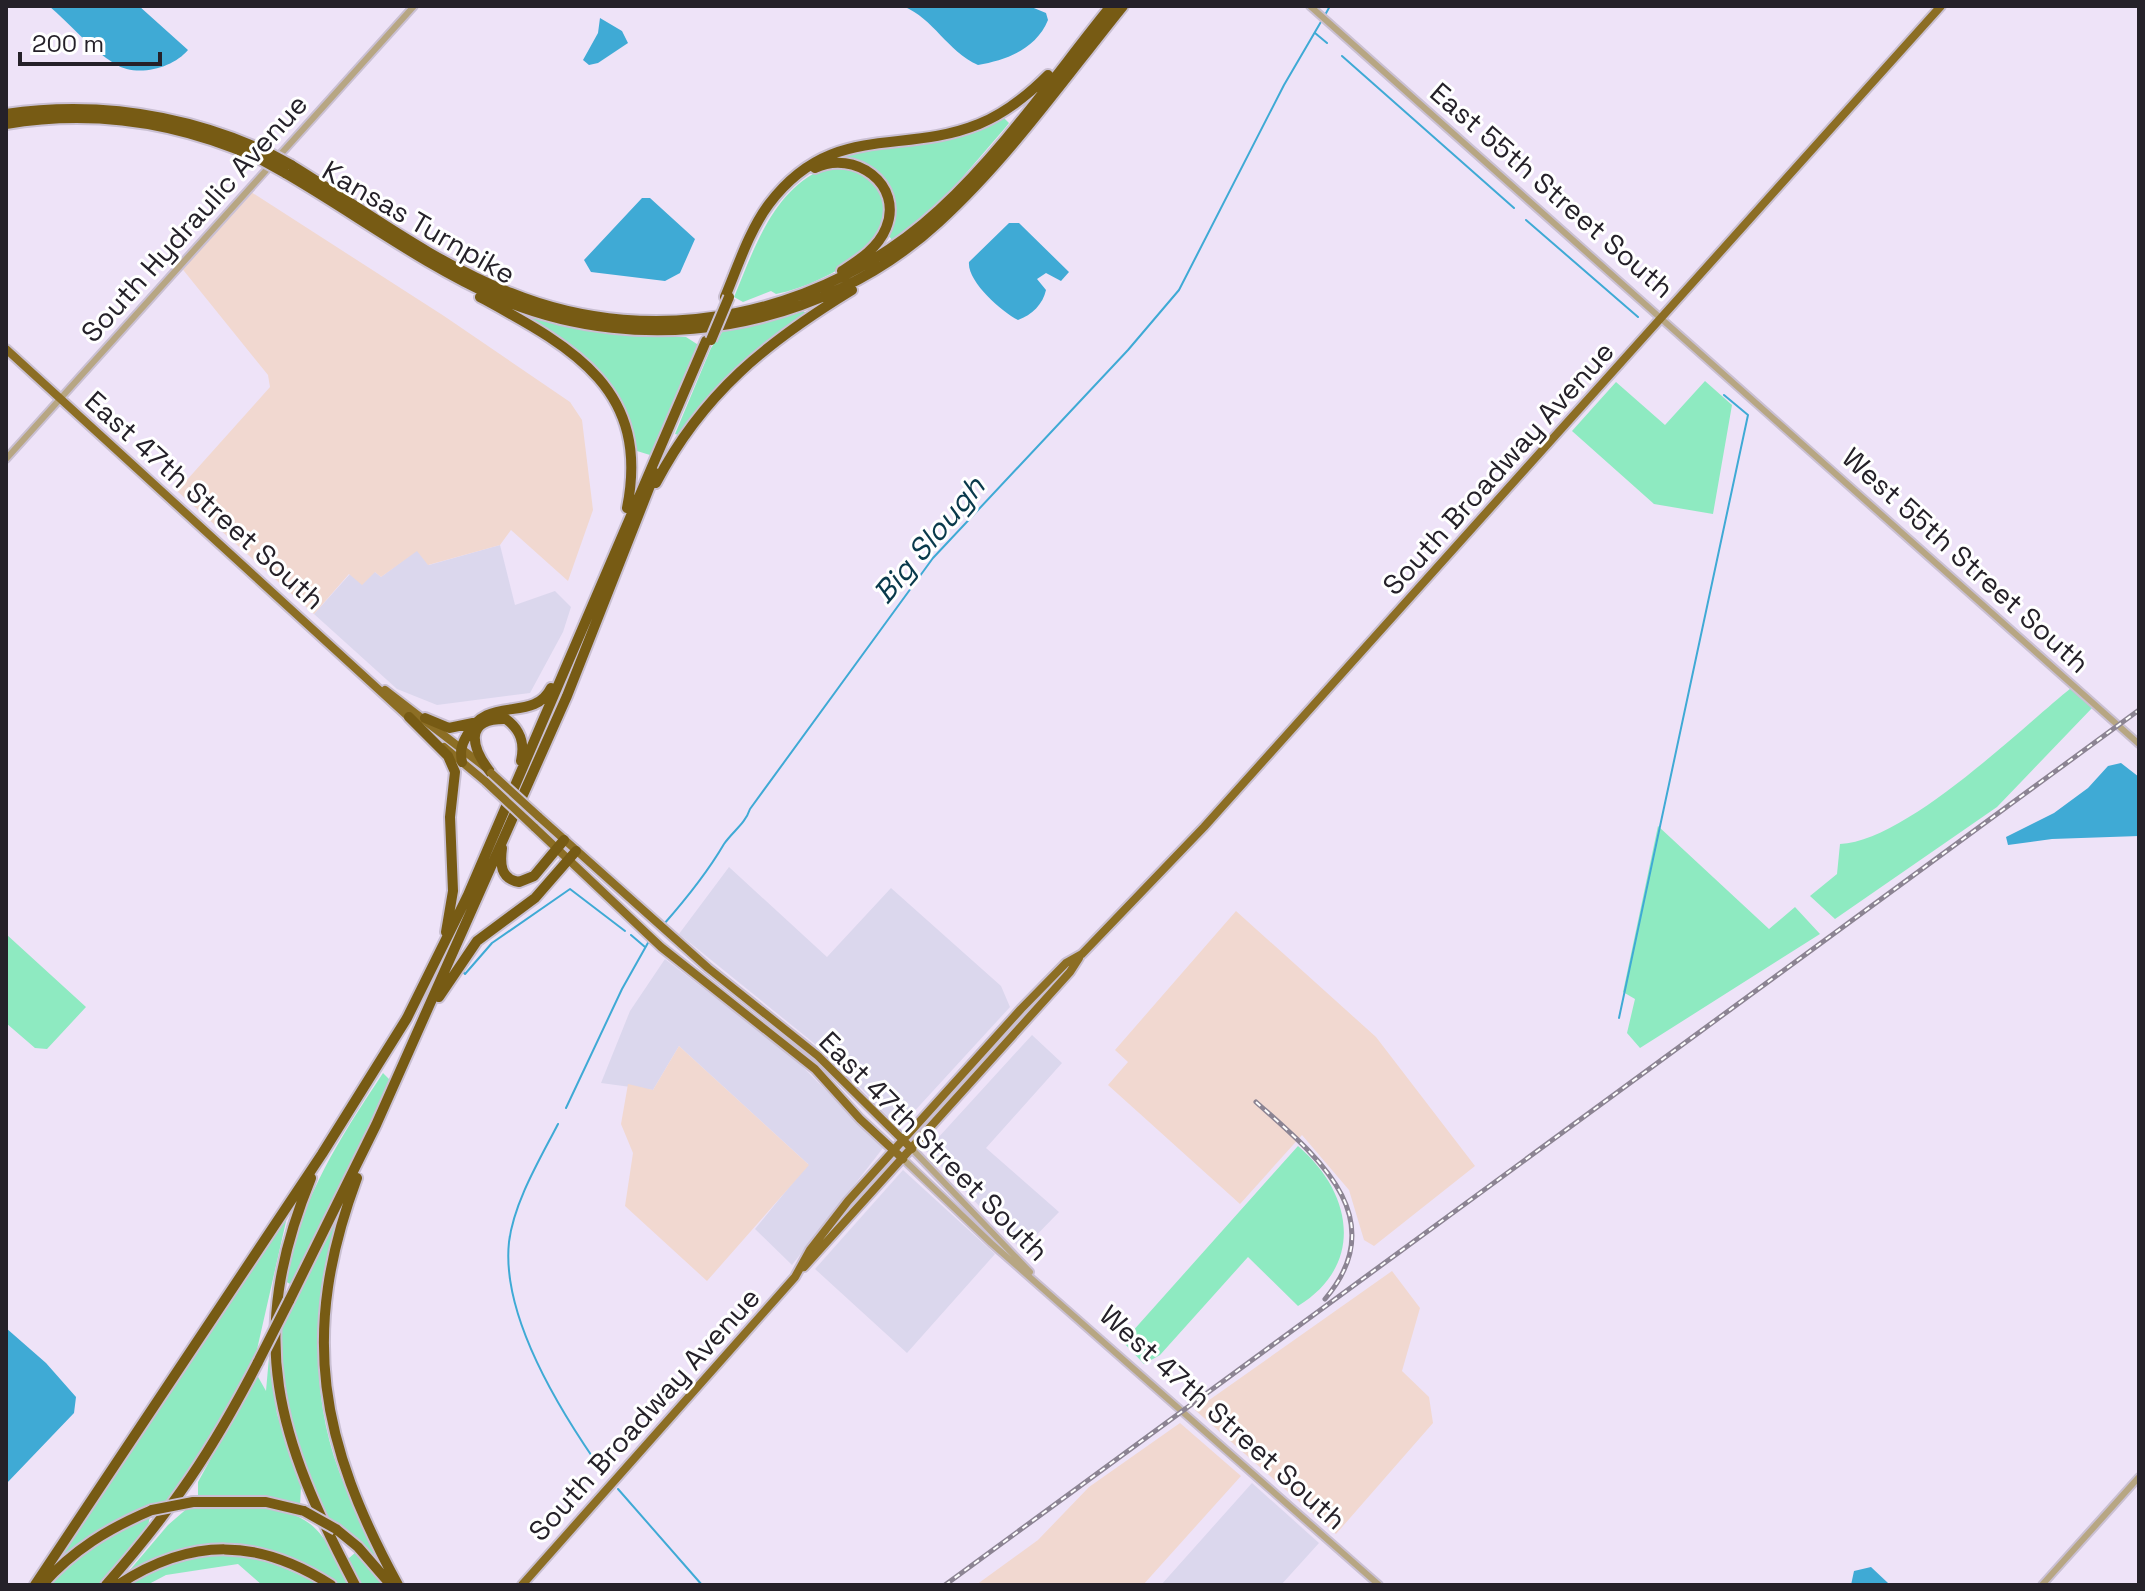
<svg xmlns="http://www.w3.org/2000/svg" width="2145" height="1591" font-family="'Space Grotesk',sans-serif">
  <style>
    .commercial { fill: #dbd7ed }
    .industrial { fill: #f1d8d0 }
    .green { fill: #8eeac1 }
    .water { fill: #3faad5 }
    .lines { fill: none; stroke-linecap: round; stroke-linejoin: round }
    .stream { stroke: #3faad5; stroke-width: 2 }
    .minor-casing { stroke: #cac0d3; stroke-width: 10 }
    .major-casing { stroke: #cac0d3; stroke-width: 12 }
    .highway-casing { stroke: #cac0d3; stroke-width: 14 }
    .minor { stroke: #b7a683; stroke-width: 6 }
    .major { stroke: #8c6e24; stroke-width: 8 }
    .highway { stroke: #775b14; stroke-width: 10 }
    .rail-casing { stroke: #8c8493; stroke-width: 5 }
    .rail { stroke: #fff; stroke-width: 2; stroke-dasharray: 6; stroke-linecap: butt }
    .major-bridge-casing { stroke: #cac0d3; stroke-width: 12; stroke-linecap: butt }
    .highway-bridge-casing { stroke: #cac0d3; stroke-width: 14; stroke-linecap: butt }
    .major-bridge { stroke: #8c6e24; stroke-width: 8 }
    .highway-bridge { stroke: #775b14; stroke-width: 10 }
    .labels { text-anchor: middle; stroke-width: 6; stroke-linejoin: round; paint-order: stroke }
    .street-label { font-size: 28px; fill: #252129; stroke: #fff }
    .water-label { font-size: 30px; font-style: italic; fill: #09394b; stroke: #fff }
  </style>
  <rect width="100%" height="100%" fill="#eee3f8"/>
  <path class="commercial" d="M500,545L515,605L555,591L571,607L563,632L530,693L437,705L397,689L314,614L350,574L375,572L381,577L417,550L429,565Z
    M729,867L827,957L891,888L1001,986L1010,1007L899,1128L831,1057L679,934Z
    M665,959L794,1058L883,1148L792,1265L755,1229L808,1164L679,1046L653,1090L601,1083L630,1011Z
    M1032,1035L1062,1063L986,1148L1059,1212L1022,1250L926,1151Z
    M903,1170L995,1254L907,1353L815,1269Z
    M1252,1483L1319,1543L1281,1585H1161Z"/>
  <path class="industrial" d="M248,190L444,316L570,402L582,420L593,510L568,581L511,530L500,545L428,565L417,551L381,577L375,572L362,585L349,574L314,614L177,491L270,387L268,375L180,266Z
    M1236,911L1376,1037L1475,1166L1374,1246L1364,1240L1349,1190L1302,1135L1240,1204L1108,1085L1128,1062L1115,1050Z
    M679,1046L809,1165L707,1281L625,1206L633,1153L621,1124L628,1084L653,1090Z
    M1392,1271L1420,1308L1402,1371L1429,1397L1433,1423L1336,1534L1195,1410Z
    M1180,1423L1241,1476L1143,1585H976L1038,1540L1089,1487Z"/>
  <path class="green" d="M1004,118L1009,123L1005,128L949,193L893,241L888,235C906,190 878,165 838,156C894,143 951,143 1004,118Z
    M830,166C870,167 909,207 873,243C848,268 810,287 776,294L771,291L743,302L734,297C755,247 774,186 830,166Z
    M803,311L806,313C755,347 717,387 679,435L675,434L711,348L723,331Z
    M530,316L628,336L686,337L700,346L650,455L637,451C625,386 580,352 527,320Z
    M1705,381L1732,405L1713,514L1654,504L1572,431L1616,382L1665,425Z
    M2071,688L2093,707L1997,807L1835,919L1810,896L1837,874L1840,844C1906,841 2018,731 2071,688Z
    M1658,826L1769,929L1795,907L1820,934L1640,1048L1627,1033L1635,999L1623,992Z
    M6,934L86,1007L47,1049L35,1048L6,1023Z
    M383,1073L390,1080L383,1097L292,1285L283,1280C305,1193 334,1147 383,1073Z
    M1298,1146C1353,1193 1365,1265 1298,1306L1248,1257L1160,1355L1144,1364L1123,1342Z
    M339,1213C315,1298 308,1387 339,1471C346,1493 376,1543 375,1560L327,1519L298,1454L287,1416L277,1334Z
    M287,1217L256,1354L218,1431L170,1501L113,1523L53,1566Z
    M269,1357L277,1414L301,1486L300,1506L242,1496L198,1498V1482L257,1375L266,1391Z
    M248,1504C315,1514 320,1526 349,1585H336L315,1570L228,1546L123,1578L168,1525L190,1506Z
    M150,1516L147,1531L101,1585H47L106,1536Z
    M356,1552L385,1585H360L348,1559Z
    M216,1554L261,1558L323,1585H262L238,1564L166,1575L147,1585H126L161,1566Z"/>
  <path class="water" d="M49,6H139L188,50C173,68 137,78 115,64C91,49 70,24 49,6Z
    M903,6H1029L1046,13L1048,20C1036,49 1007,60 978,65C947,51 934,19 903,6Z
    M600,18L622,31L628,43L598,63L589,65L583,60L598,33Z
    M642,198H650L695,239L680,273L665,281L591,272L584,260Z
    M1009,223H1019L1069,272L1061,281L1046,273L1037,279L1046,290C1043,304 1032,315 1018,320C1001,311 967,281 969,262Z
    M2121,763L2139,777V836L2052,839L2008,845L2006,837L2054,813L2088,788L2108,766Z
    M6,1328L46,1363L76,1397L74,1413L6,1484Z
    M1871,1567L1888,1583L1891,1585H1851L1854,1571Z"/>
  <g class="lines">
    <path class="stream" d="M1325,15L1330,6
      M1315,33L1327,43
      M1342,56L1514,208
      M1526,220L1638,317
      M664,924C686,899 707,873 724,844C733,831 745,824 750,809L933,558L1128,350L1179,290L1284,85L1322,20
      M631,935L645,947
      M463,972L465,974L492,943L570,889L625,931
      M1619,1018L1748,415L1724,395
      M566,1108L622,989L649,941
      M558,1124C540,1159 514,1202 509,1242C501,1317 563,1416 605,1475
      M618,1489L702,1585"/>
    <defs>
      <path id="minor" d="M1310,6L2139,744
        M6,459L414,6
        M912,1149L1030,1272
        M903,1159L991,1243L1379,1585
        M2042,1585L2139,1477"/>
      <path id="major" d="M6,349L412,720
        M385,690L485,767
        M444,747L486,782
        M538,816L708,968L818,1056L912,1149
        M534,827L661,947L815,1069L860,1119L903,1159
        M804,1267L1070,972L1079,958
        M522,1585L795,1277L810,1250L848,1201L1021,1009L1066,963L1082,954L1204,827L1941,6"/>
      <path id="highway" d="M6,114C96,101 182,114 265,151
        M6,124C94,109 177,122 258,158
        M291,165C363,209 432,262 511,293C656,352 825,315 939,210C1004,150 1056,74 1111,6
        M815,168C854,149 904,184 886,228C878,248 859,260 842,271
        M285,173C356,214 423,265 498,298C644,361 822,330 939,222C1008,159 1064,79 1123,6
        M480,297C571,347 651,388 627,508
        M725,297C738,266 749,231 769,204C832,121 900,156 979,124C1006,113 1028,95 1048,75
        M656,483C703,393 767,342 852,290
        M409,717L448,756L455,772L450,817L453,891L446,932
        M425,718L449,728L473,723
        M462,762C460,752 461,746 466,737C487,693 533,724 551,688
        M491,773C472,749 462,718 506,719C521,730 525,743 521,761
        M502,848C500,863 500,879 519,882L534,876L564,840
        M439,997L477,941L535,898L576,851
        M311,1178C245,1339 277,1437 355,1585
        M357,1178C299,1334 320,1442 398,1585
        M289,1301L376,1125L567,696L655,473
        M193,1502H266L304,1511
        M336,1529L358,1547L391,1585
        M35,1585L322,1154L407,1018L468,895L706,341
        M42,1585C73,1550 109,1528 152,1510
        M106,1585C173,1509 212,1451 258,1362
        M118,1585C191,1537 258,1538 331,1585"/>
    </defs>
    <use href="#minor" class="minor-casing"/>
    <use href="#major" class="major-casing"/>
    <use href="#highway" class="highway-casing"/>
    <use href="#minor" class="minor"/>
    <use href="#major" class="major"/>
    <use href="#highway" class="highway"/>
    <defs>
      <path id="rail" d="M1256,1102C1314,1154 1395,1217 1325,1299
        M945,1585L2139,710"/>
    </defs>
    <use href="#rail" class="rail-casing"/>
    <use href="#rail" class="rail"/>
    <defs>
      <path id="major-bridge" d="M491,773L538,816
        M486,782L534,827"/>
      <path id="highway-bridge" d="M265,151L291,165
        M258,158L285,173
        M711,340L729,297
        M258,1362L289,1301
        M152,1510L193,1502
        M304,1511L336,1529"/>
    </defs>
    <use href="#major-bridge" class="major-bridge-casing"/>
    <use href="#highway-bridge" class="highway-bridge-casing"/>
    <use href="#major-bridge" class="major-bridge"/>
    <use href="#highway-bridge" class="highway-bridge"/>
  </g>
  <g class="labels">
    <g class="street-label">
      <text transform="translate(1552 190) rotate(41)" y="10">East 55th Street South</text>
      <text transform="translate(194 218) rotate(-48)" y="10">South Hydraulic Avenue</text>
      <text transform="translate(419 222) rotate(30)" y="10">Kansas Turnpike</text>
      <text transform="translate(1498 468) rotate(-48)" y="10">South Broadway Avenue</text>
      <text transform="translate(205 500) rotate(42)" y="10">East 47th Street South</text>
      <text transform="translate(1966 560) rotate(42)" y="10">West 55th Street South</text>
      <text transform="translate(934 1146) rotate(45)" y="10">East 47th Street South</text>
      <text transform="translate(644 1414) rotate(-48)" y="10">South Broadway Avenue</text>
      <text transform="translate(1223 1417) rotate(42)" y="10">West 47th Street South</text>
    </g>
    <g class="water-label">
      <text transform="translate(929 540) rotate(-50)" y="10">Big Slough</text>
    </g>
  </g>
  <rect width="2145" height="1591" fill="none" stroke="#252129" stroke-width="16"/>
  <path d="M20 52v12h140v-12" fill="none" stroke="#252129" stroke-width="4"/>
  <text x="32" y="52" font-size="24" fill="#252129" stroke="#ffffff" stroke-width="6" paint-order="stroke">200 m</text>
</svg>
